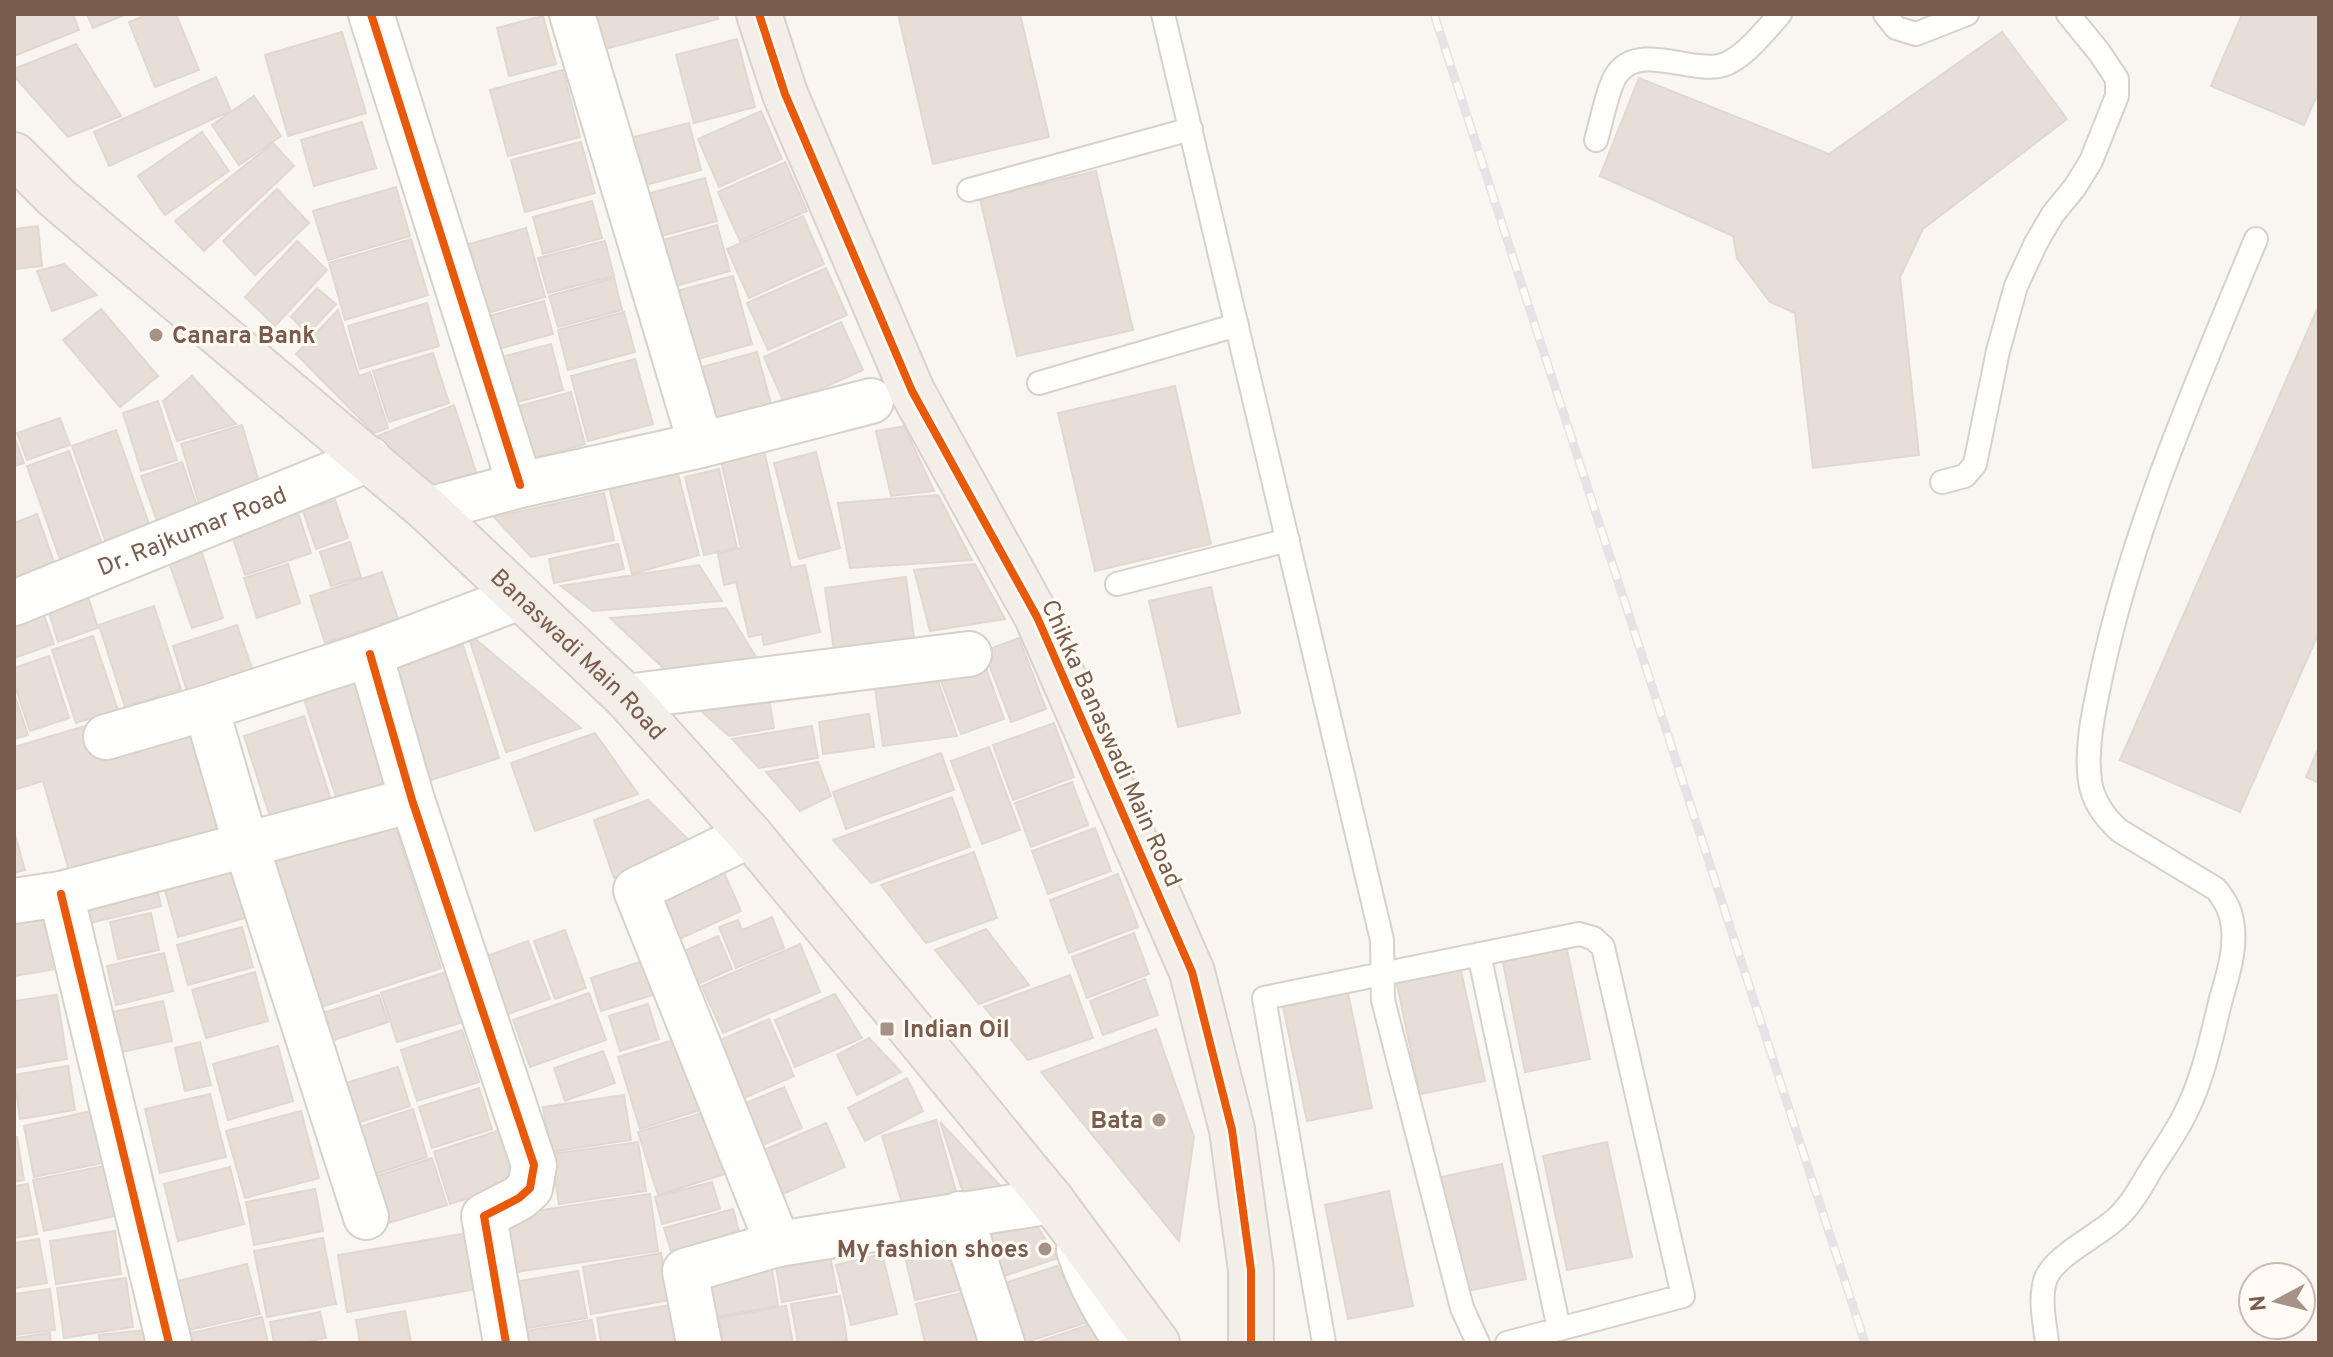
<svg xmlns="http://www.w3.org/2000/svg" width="2333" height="1357" font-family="Overpass,sans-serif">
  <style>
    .building { fill: #e6ded7; stroke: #e2d8d2; stroke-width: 2 }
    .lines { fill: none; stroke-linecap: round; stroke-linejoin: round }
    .service-casing { stroke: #d7d1cb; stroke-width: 26 }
    .minor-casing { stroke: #d7d1cb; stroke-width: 48 }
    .tertiary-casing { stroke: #d7d1cb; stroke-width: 48 }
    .primary-casing { stroke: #dad1cc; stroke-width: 48 }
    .service { stroke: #fefefd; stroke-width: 22 }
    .minor { stroke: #fefefd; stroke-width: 44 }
    .tertiary { stroke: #fefefd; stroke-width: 44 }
    .primary { stroke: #f3eee8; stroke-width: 44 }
    .rail-casing { stroke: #e6e3e7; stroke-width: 9 }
    .rail { stroke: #fffaf3; stroke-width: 6; stroke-dasharray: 18; stroke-linecap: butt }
    .cycleway-casing { stroke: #fffaf3; stroke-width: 13 }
    .cycleway { stroke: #e8590c; stroke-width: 8 }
    .poi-dot { fill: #a69286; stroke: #fffaf3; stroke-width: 3 }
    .labels { text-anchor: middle; stroke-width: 6; stroke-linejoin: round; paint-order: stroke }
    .poi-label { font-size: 24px; font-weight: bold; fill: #7a5c4d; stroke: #fffaf3; text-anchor: start }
    .street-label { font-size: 24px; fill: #7a5c4d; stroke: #fffaf3 }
  </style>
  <rect width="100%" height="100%" fill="#f9f5f0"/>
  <path class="building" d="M14,14H73L79,30L14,56Z
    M87,14H127L93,28Z
    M149,14H176L199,70L155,87L129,22Z
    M595,14H717L718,19L605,49Z
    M898,14H1020L1049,137L933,164Z
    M2242,14H2319V91L2304,125L2211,86Z
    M543,16L556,64L509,76L497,28Z
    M342,32L366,113L288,136L265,55Z
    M2002,32L2067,119L1923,229L1900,277L1919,455L1813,468L1795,313L1770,302L1737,258L1733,236L1600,176L1639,78L1829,154Z
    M737,39L755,107L694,123L676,55Z
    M76,44L121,116L68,137L14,76V69Z
    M563,70L580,137L508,156L490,90Z
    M216,77L231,111L109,166L94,132Z
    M254,96L281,136L239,165L212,125Z
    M761,111L782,159L719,187L698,139Z
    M362,122L376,168L314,186L301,140Z
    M689,123L701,170L642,186L630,138Z
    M202,132L229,171L165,215L138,176Z
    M581,142L595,193L525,212L511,160Z
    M273,143L294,166L204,251L175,221Z
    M785,162L807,211L740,241L718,192Z
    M1096,171L1133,330L1017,356L980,199Z
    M705,178L717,221L658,237L647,194Z
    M396,187L410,236L328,260L313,211Z
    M277,189L309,223L255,275L223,241Z
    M592,201L602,238L543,254L533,217Z
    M803,216L824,264L749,298L727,249Z
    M717,225L730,271L668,288L656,242Z
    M38,226L42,266L14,269V229Z
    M526,228L545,297L484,314L466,245Z
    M411,239L428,295L345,320L329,263Z
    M297,241L327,270L275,326L245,297Z
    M605,241L614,276L548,293L538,258Z
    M64,264L97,295L52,311L37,271Z
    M826,268L847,315L768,350L747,303Z
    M733,276L752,344L687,362L669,293Z
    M614,278L622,310L558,327L549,296Z
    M317,288L336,304L308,334L291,317Z
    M544,301L553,334L487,352L478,319Z
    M427,303L439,346L360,369L348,326Z
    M2319,305V632L2240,812L2120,760Z
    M101,309L158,376L120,407L63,340Z
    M338,310L359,376L370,372L388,428L374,433L296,354Z
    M624,312L635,352L568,370L558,330Z
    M841,322L863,370L785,405L764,357Z
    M551,344L563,390L502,406L490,360Z
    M757,352L772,407L706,425L691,370Z
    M433,353L449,403L389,422L373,371Z
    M635,359L653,424L588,441L571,376Z
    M192,376L236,424L177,441L163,401Z
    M1175,386L1211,544L1095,571L1058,413Z
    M571,392L585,444L518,463L504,410Z
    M158,401L177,460L141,471L123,413Z
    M454,405L477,475L429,493L378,436Z
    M60,418L70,445L27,460L17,433Z
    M242,425L260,485L199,504L181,444Z
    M904,426L934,491L891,496L876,431Z
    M116,430L149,524L105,540L72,446Z
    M14,436L24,463L14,466Z
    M762,442L791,568L805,565L820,632L764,645L762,634L749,637L736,582L724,585L718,554L741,548L719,452Z
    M69,451L102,544L60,559L27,466Z
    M816,452L840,548L799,559L774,463Z
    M182,462L197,506L157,521L141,476Z
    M675,462L699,555L632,574L607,480Z
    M719,469L737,548L704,555L685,477Z
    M604,493L614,540L531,557L494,517Z
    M938,495L972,560L850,568L838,503Z
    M335,500L348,538L316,549L303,511Z
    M296,506L311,553L245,575L230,529Z
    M37,514L54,562L14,577V523Z
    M350,542L361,577L331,586L320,552Z
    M618,544L624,569L554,583L549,559Z
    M201,550L223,618L192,628L168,560Z
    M288,564L300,603L257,618L244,578Z
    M975,564L1005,619L930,631L914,570Z
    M699,565L722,601L593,611L561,586Z
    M382,572L398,619L325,643L310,596Z
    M906,577L914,638L834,650L825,588Z
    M1211,587L1240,713L1178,727L1149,601Z
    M86,590L98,628L58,642L46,603Z
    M154,606L181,689L125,707L99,625Z
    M726,608L762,667L674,678L610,618Z
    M43,612L54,644L14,658V622Z
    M237,625L256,680L190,701L173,646Z
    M467,632L581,728L506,752Z
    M93,636L118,710L76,723L52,650Z
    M1019,638L1046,709L1011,722L984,651Z
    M463,645L499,758L425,782L388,669Z
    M49,656L69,718L30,731L14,683V668Z
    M982,657L1004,719L961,734L938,673Z
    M932,664L957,736L883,746L873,673Z
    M356,682L390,789L339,806L304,699Z
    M768,692L774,728L729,736L691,702Z
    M14,693L28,735L14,739Z
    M869,714L874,747L823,754L819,722Z
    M304,716L333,806L273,826L244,736Z
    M190,722L224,836L72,881L43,781L14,790V747L92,724Z
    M1054,723L1074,777L1013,800L993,745Z
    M812,726L818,758L759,768L732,739Z
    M595,733L638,794L535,831L511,763Z
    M989,747L1020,830L982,844L951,761Z
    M2319,747V783L2306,777Z
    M941,753L954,790L846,829L833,792Z
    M818,762L831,796L800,811L766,772Z
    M1072,782L1088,825L1031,847L1015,803Z
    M952,797L970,847L871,883L833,840Z
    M648,800L697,848L614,878L594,820Z
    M394,822L441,968L309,1011L263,864Z
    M1095,828L1111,871L1048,894L1032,851Z
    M14,831L25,870L14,873Z
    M974,852L997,918L926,943L881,885Z
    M229,861L245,918L178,937L162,879Z
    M721,866L741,911L675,941L655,896Z
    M1118,874L1138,927L1069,953L1050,900Z
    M155,879L161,906L90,923L84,895Z
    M46,909L56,969L14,976V914Z
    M151,913L159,950L118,959L110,922Z
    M772,917L784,948L736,968L719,927L738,920L742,930Z
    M242,927L253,967L188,985L177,945Z
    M986,929L1029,985L979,1004L935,950Z
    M565,930L586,988L555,999L534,941Z
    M1134,933L1149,974L1087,998L1072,957Z
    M718,936L732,969L698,984L684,951Z
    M528,941L550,999L505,1015L484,957Z
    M800,944L820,992L723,1033L702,986Z
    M1566,945L1590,1059L1525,1072L1502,958Z
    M164,953L173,991L116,1005L107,966Z
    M649,959L659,993L601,1011L591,978Z
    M1460,966L1485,1081L1420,1094L1396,980Z
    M255,972L268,1021L206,1038L192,990Z
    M446,972L463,1022L397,1042L381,993Z
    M1070,975L1093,1038L1028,1060L984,1007Z
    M1145,979L1158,1015L1103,1035L1090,1001Z
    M589,993L606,1040L530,1067L513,1020Z
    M1348,993L1372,1108L1307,1121L1283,1007Z
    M835,994L862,1038L795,1067L775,1020Z
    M57,995L67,1059L14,1068V1001Z
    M379,995L388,1022L322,1044L313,1016Z
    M163,1001L172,1041L122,1052L113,1012Z
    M648,1004L659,1039L620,1051L609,1016Z
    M769,1019L794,1076L742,1099L718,1041Z
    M1156,1029L1194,1137L1179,1241L1041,1072Z
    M462,1030L479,1082L417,1101L401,1050Z
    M869,1038L901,1072L857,1095L837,1055Z
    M677,1039L700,1110L640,1129L618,1057Z
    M200,1042L211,1085L185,1091L175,1048Z
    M278,1046L293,1101L228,1120L213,1064Z
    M603,1051L615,1083L565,1101L554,1068Z
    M68,1066L75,1110L20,1119L14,1075Z
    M398,1067L410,1106L348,1126L336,1086Z
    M907,1078L923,1111L865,1141L848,1108Z
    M784,1087L802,1128L758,1147L741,1105Z
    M479,1088L492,1129L432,1148L419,1107Z
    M210,1094L226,1157L160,1173L145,1109Z
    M624,1095L631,1140L550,1152L543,1107Z
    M413,1109L427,1157L369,1176L354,1129Z
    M91,1111L102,1163L34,1177L24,1126Z
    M301,1111L319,1178L245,1198L226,1131Z
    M706,1112L725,1174L658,1195L638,1132Z
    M936,1120L956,1191L903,1206L882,1136Z
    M940,1122L1009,1195L965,1199Z
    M826,1123L845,1167L783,1194L764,1150Z
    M500,1130L517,1183L450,1204L434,1152Z
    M14,1137H17L24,1180L14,1182Z
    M638,1142L646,1191L559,1204L551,1154Z
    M1607,1142L1632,1257L1567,1270L1543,1156Z
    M432,1158L447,1205L382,1225L368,1179Z
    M1502,1164L1526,1279L1462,1292L1437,1178Z
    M105,1166L115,1216L44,1231L33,1180Z
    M230,1167L244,1224L178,1241L164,1184Z
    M712,1182L720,1209L662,1224L655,1197Z
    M28,1184L37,1234L14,1238V1186Z
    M315,1189L323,1231L254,1245L246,1202Z
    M1389,1191L1413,1306L1348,1319L1325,1205Z
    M650,1194L658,1251L509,1273L501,1216Z
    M733,1209L742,1242L674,1261L664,1228Z
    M1026,1210L1058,1258L989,1281L971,1222Z
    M115,1231L121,1274L56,1284L50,1241Z
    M955,1231L968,1288L915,1300L902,1243Z
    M474,1232L483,1288L347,1312L338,1255Z
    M323,1238L336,1304L267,1317L254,1251Z
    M39,1239L47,1283L14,1288V1243Z
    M829,1250L837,1292L782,1302L775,1260Z
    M661,1253L670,1300L591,1314L583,1267Z
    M882,1254L897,1314L851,1325L836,1265Z
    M771,1263L778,1306L715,1317L708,1275Z
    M247,1264L260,1314L189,1330L178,1281Z
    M1057,1266L1088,1322L1024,1343H1012L993,1287Z
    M578,1271L587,1318L522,1329L514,1282Z
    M126,1278L133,1327L64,1338L57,1288Z
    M982,1288L986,1343H925L916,1304Z
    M50,1289L55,1330L14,1335V1294Z
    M840,1296L847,1340L831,1343H798L791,1304Z
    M675,1304L682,1343H601L597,1318Z
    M786,1306L793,1343H723L719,1318Z
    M405,1311L411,1343H360L356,1320Z
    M320,1312L326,1338L300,1343H274L270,1322Z
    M262,1317L268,1343H189L187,1334Z
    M592,1320L596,1343H527L525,1331Z
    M1103,1320L1119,1343H1035Z
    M145,1330L147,1343H100L99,1335Z
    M50,1333L51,1343H14V1338Z"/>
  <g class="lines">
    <defs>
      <path id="service" d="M1163,14L1382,940L1383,1000L1462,1308L1478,1343
        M1885,14L1896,28L1916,34L1967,14
        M1596,140C1601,124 1608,86 1617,74C1639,43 1689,72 1719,66C1741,62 1765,31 1780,14
        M969,190L1191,129
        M1039,383L1237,325
        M1942,482L1965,476L1975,464L1998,351L2016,286L2036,243L2053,214L2075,187L2091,161L2117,96V79L2099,52L2068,14
        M1117,584L1288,540
        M1479,954L1559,1329
        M1324,1343L1264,998L1579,934L1593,938L1603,947L1683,1296L1507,1343
        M2047,1343C2045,1323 2038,1295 2047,1276C2058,1254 2099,1235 2117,1218C2132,1204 2142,1185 2152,1168C2163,1151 2175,1134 2184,1116C2203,1080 2211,1039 2221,999C2228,974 2237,948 2232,921C2230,908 2224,899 2216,889L2120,831C2104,817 2093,802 2090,781C2085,746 2095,706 2102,672C2134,524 2198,379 2256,239"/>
      <g id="minor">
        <path d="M371,14L520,485"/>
        <path d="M572,14L701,445"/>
        <path d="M428,510L520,485L701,445L871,401"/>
        <path id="s1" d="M14,603L369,459"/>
        <path d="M370,654L412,800L534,1165L530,1188L519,1198L484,1216L506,1343"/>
        <path d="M626,697L969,654"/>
        <path d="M106,737L206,708"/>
        <path d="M750,835L636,890L778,1244"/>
        <path d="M61,894L169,1343"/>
        <path d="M14,901L61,894L246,845L206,708L370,654L520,597"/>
        <path d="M960,1214L1002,1343"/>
        <path d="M366,1217L246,845L412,800"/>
        <path d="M699,1343L685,1271L778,1244L1052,1201"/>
      </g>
      <path id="tertiary" d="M1079,1250C1090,1285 1107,1314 1128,1343"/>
      <g id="primary">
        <path d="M759,14L785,94L912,391L1037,617L1192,972L1232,1130L1251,1270V1343"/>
        <path id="s2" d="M14,155L57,198L428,510L626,697L750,835L902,1018L1052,1201L1157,1343"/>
      </g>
    </defs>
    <use href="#service" class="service-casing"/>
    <use href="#minor" class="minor-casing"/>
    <use href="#tertiary" class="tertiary-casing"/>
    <use href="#primary" class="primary-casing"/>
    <use href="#service" class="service"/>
    <use href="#minor" class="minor"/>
    <use href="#tertiary" class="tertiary"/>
    <use href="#primary" class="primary"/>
    <defs>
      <path id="rail" d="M1434,14L1865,1343"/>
    </defs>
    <use href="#rail" class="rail-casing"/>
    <use href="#rail" class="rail"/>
    <defs>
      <path id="cycleway" d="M371,14L520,485
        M759,14L785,94L912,391L1037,617L1192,972L1232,1130L1251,1270V1343
        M370,654L412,800L534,1165L530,1188L519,1198L484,1216L506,1343
        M61,894L169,1343"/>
    </defs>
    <use href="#cycleway" class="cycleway-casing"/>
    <use href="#cycleway" class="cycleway"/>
  </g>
  <g class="poi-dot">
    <circle cx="156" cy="335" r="8"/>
    <rect x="879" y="1021" width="16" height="16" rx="4"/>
    <circle cx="1159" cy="1120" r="8"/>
    <circle cx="1045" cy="1249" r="8"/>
  </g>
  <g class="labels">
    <g class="poi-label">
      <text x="172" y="343">Canara Bank</text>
      <text x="903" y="1037">Indian Oil</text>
      <text x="1143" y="1128" text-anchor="end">Bata</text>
      <text x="1029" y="1257" text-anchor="end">My fashion shoes</text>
    </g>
    <g class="street-label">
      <text dy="8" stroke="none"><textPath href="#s1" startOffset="192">Dr. Rajkumar Road</textPath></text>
      <text dy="8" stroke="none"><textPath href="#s2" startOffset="754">Banaswadi Main Road</textPath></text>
      <text transform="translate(1112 743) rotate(66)" y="8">Chikka Banaswadi Main Road</text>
    </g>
  </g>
  <rect width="2333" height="1357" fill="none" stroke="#7a5c4d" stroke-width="32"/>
  <g transform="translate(2277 1301) rotate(263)"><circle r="38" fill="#fffaf3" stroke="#cabbb1" stroke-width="2"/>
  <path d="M0-6L14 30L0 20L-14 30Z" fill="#a69286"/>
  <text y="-12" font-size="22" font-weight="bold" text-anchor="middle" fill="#7a5c4d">N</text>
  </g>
</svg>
